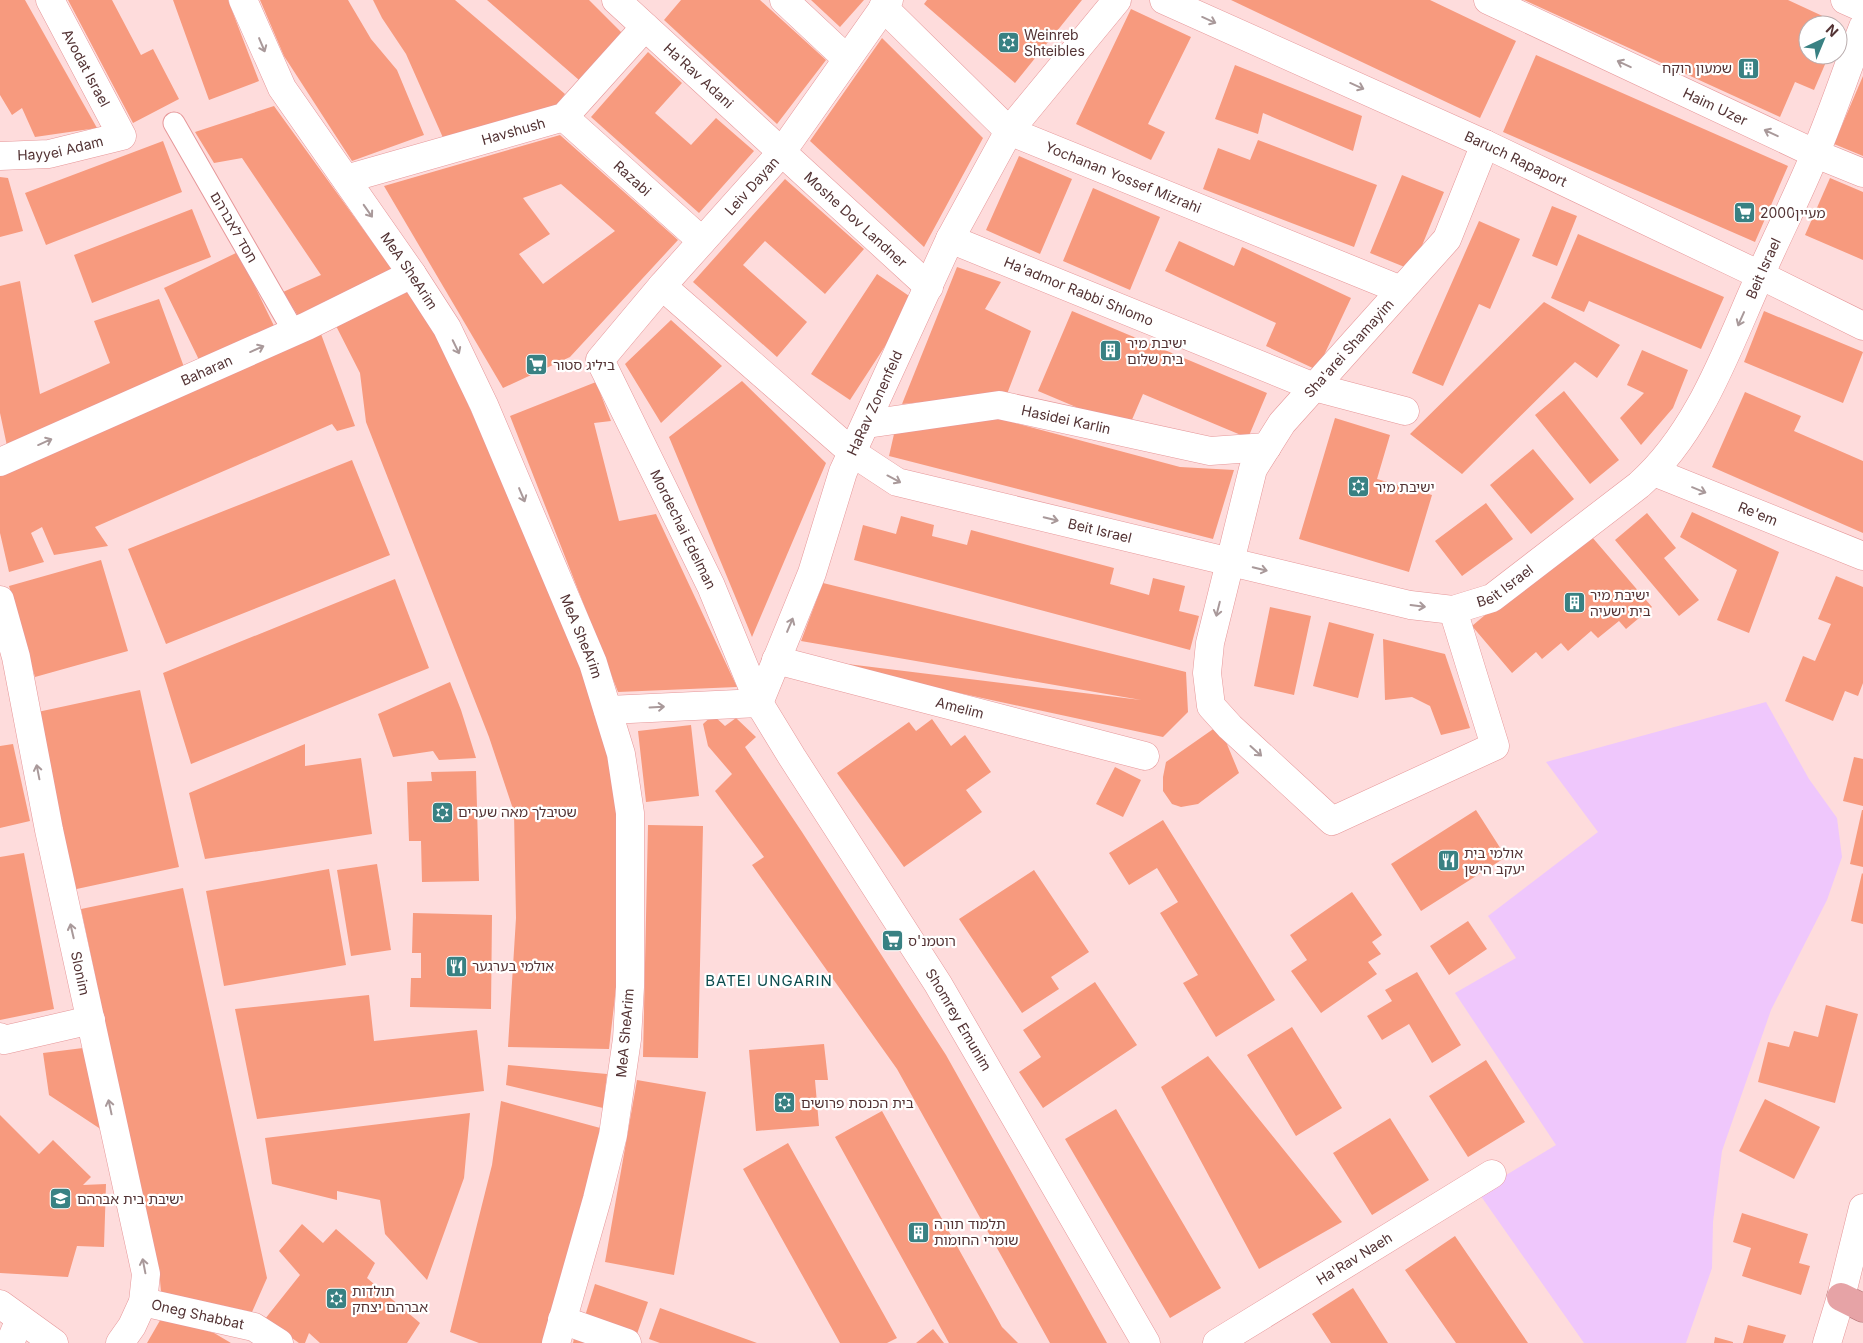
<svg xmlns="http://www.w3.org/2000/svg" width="1863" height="1343" font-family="Inter,'Noto Sans Hebrew',sans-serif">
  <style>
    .green { fill: #efc7fc }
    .building { fill: #f79a7e; fill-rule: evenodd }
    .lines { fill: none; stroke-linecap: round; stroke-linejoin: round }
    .pedestrian-casing { stroke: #e69799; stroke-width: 23 }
    .minor-casing { stroke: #e69799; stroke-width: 29 }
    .tertiary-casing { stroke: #e69799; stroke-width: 29 }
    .trunk-casing { stroke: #af6d6f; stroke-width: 29 }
    .pedestrian { stroke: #fff; stroke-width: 21 }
    .minor { stroke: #fff; stroke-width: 28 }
    .tertiary { stroke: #fff; stroke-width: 28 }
    .trunk { stroke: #e6a3a6; stroke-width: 28 }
    .oneway { stroke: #a9999a }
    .labels { text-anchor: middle; stroke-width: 4.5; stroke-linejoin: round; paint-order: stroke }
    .poi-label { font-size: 14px; fill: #533334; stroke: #fff; text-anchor: start }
    .street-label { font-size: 14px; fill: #533334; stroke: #fff }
    .neighbourhood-label { font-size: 15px; letter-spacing: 1px; fill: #0c4c4e; stroke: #fff }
  </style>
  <rect width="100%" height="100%" fill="#fedcdc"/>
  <path class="green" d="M1766,702L1809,779L1837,818L1842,857L1827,900L1771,1010L1722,1151L1713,1222L1712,1268L1686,1343H1584L1478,1192L1556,1145L1455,993L1516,958L1488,916L1598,832L1546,762Z"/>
  <path class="building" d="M0,0H25L97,128L35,137L22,108L12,115L0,95Z
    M68,0H112L141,55L153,49L179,99L133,123Z
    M173,0H228L259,81L209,100Z
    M260,0H348L371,39L397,70L424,135L352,161L284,56Z
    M373,0H455L565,94L553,110L444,140L406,54L382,18Z
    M487,0H589L623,34L579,80Z
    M681,0H760L826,60L777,124L664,20Z
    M811,0H864L840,27Z
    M927,0H1082L1015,83L924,4Z
    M1231,0H1430L1516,41L1480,118Z
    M1524,0H1788L1842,25L1838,35V25H1808V55H1829L1814,90L1795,82L1780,117Z
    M1131,9L1191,37L1148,124L1165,132L1151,160L1076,124Z
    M882,38L983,138L924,247L810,141Z
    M648,52L682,83L655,113L691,145L716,118L754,151L699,213L591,117Z
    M1536,55L1788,166L1755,242L1503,132Z
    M1235,65L1362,116L1353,151L1263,113L1258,134L1215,119Z
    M1863,76V156L1834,144Z
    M274,106L392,269L302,322L283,292L321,275L242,158L214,163L195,132Z
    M560,135L678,240L570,357L503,388L384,186ZM561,184L615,231L543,284L519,254L550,234L523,198Z
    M1258,140L1377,185L1354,247L1203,189L1218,148L1250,160Z
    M163,141L182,192L46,245L25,193Z
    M1019,156L1072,179L1040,254L986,230Z
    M1402,175L1444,192L1412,270L1370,253Z
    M0,177L8,178L23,231L0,237Z
    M1830,178L1863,192V260L1805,235Z
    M785,179L864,249L825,294L765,241L743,265L807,322L777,357L693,282Z
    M1093,188L1160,217L1130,290L1063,261Z
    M1552,206L1577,216L1557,266L1532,256Z
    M192,209L211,257L92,303L74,255Z
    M1479,221L1520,239L1490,309L1479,304L1443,386L1412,373Z
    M1578,234L1724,297L1701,349L1589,301L1584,312L1551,298Z
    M1179,241L1234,266L1242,247L1351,298L1317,370L1266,346L1276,323L1165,271Z
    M238,252L275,328L201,364L164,288Z
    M957,267L1001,282L985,309L1031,331L1007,394L902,404Z
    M877,274L915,300L850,400L811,374Z
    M20,281L40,394L110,363L94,321L159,299L184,367L7,446L0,413V286Z
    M407,292L440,341L533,551L592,696L622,812L618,970L609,1049L508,1047L516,918L514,812L489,737L366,422L360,373L334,322Z
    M1544,302L1620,345L1597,378L1575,362L1462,474L1410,434Z
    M1072,311L1267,393L1248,438L1143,394L1128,429L1038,391Z
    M1764,311L1863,352L1843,403L1744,362Z
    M671,320L722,366L661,423L625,364Z
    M321,334L355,426L337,431L332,424L95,527L108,546L54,555L42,527L31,533L44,562L9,572L0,533V474Z
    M1642,350L1688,370L1673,408L1641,445L1620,418L1644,393L1627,385Z
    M742,381L826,463L752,637L669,437Z
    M596,382L611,421L594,423L619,521L656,514L737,687L618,692L510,416Z
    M1564,391L1619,460L1590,484L1535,415Z
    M1745,392L1801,416L1794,431L1863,461V533L1712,467Z
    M996,418L1180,467L1234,470L1213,539L889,456L894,434Z
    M1335,418L1390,435L1377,479L1432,495L1409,572L1299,539Z
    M1533,449L1574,499L1531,534L1490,485Z
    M352,460L390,555L166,644L128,549Z
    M1486,503L1513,539L1462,576L1435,541Z
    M1692,512L1779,552L1749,633L1717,620L1737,570L1680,537Z
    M1647,513L1676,548L1664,558L1699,600L1679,616L1615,540Z
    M901,516L934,525L932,536L967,545L971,530L1114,568L1110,584L1149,595L1153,578L1185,586L1179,611L1199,616L1190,650L854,560L863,525L896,534Z
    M1586,530L1652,607L1626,629L1619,621L1598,638L1591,631L1568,651L1561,643L1542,659L1536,652L1512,673L1472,626Z
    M101,560L128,651L35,677L9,586Z
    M1836,576L1863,587V683L1858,696L1845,691L1833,721L1785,701L1803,656L1815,661L1831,624L1818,619Z
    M395,579L429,668L191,764L163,673Z
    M823,583L1186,672L1188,712L1163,737L811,661H823L1141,700L801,641Z
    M1270,607L1311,616L1294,695L1254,686Z
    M1329,622L1374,634L1358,698L1313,686Z
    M1383,639L1445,654L1470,728L1441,735L1430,706L1412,697L1385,700Z
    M450,682L461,710L476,758L439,760L433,751L393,757L378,714Z
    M140,690L179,867L72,890L33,713Z
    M713,715L725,726L736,718L756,737L745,747L802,832L946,1055L1107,1343H1050L897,1069L752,865L764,857L715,791L732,774L708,746L703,724Z
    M932,719L951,746L965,735L991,772L966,790L982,812L904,867L837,773L909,722L916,731Z
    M691,725L699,796L646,802L638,731Z
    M1219,725L1239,773L1198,804L1181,807L1172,804L1163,791V777L1166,762Z
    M13,744L30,821L0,828V746Z
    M305,744V766L361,758L372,834L205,859L189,793Z
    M1854,757L1863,759V806L1843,801Z
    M1115,767L1141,780L1123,817L1096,804Z
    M476,771L479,881L422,882L421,841H409L407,782L432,781L431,772Z
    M1476,810L1506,857L1421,911L1391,864Z
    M1862,810H1863V867L1850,864Z
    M1163,820L1275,1000L1216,1037L1183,983L1198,975L1160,913L1178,902L1157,868L1129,885L1109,853Z
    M648,825L703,826L698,1058L643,1057Z
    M24,853L54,1009L0,1020V857Z
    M377,864L391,950L351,956L337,870Z
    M329,869L346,965L224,986L206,891Z
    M1034,870L1089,952L1051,977L1059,989L1022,1013L959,919Z
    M1862,873L1863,874V924L1851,921Z
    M183,888L267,1278L252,1312L161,1292L160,1280L81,909Z
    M1352,892L1382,935L1372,942L1381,954L1368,962L1377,974L1321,1013L1291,971L1307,960L1290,935Z
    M413,913L492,915L491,1009L410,1007L411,978H421V953H412Z
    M1468,921L1487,949L1449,975L1430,946Z
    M1417,972L1461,1045L1432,1063L1409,1024L1382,1040L1367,1016L1392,1001L1385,990Z
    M1095,982L1137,1045L1043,1108L1019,1072L1041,1057L1023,1030Z
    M369,995L374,1041L477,1030L484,1091L257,1119L235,1009Z
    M1826,1005L1858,1014L1835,1103L1758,1082L1768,1042L1789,1047L1794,1031L1818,1037Z
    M1292,1027L1342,1108L1296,1136L1247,1055Z
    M824,1044L828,1080H815L819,1126L756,1131L749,1050Z
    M83,1048L102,1130L49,1095L43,1053Z
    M1208,1056L1342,1222L1259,1269L1161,1087Z
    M1486,1060L1525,1122L1468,1157L1429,1096Z
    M508,1065L607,1074L603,1108L506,1085Z
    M637,1080L706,1092L674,1275L605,1262Z
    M1765,1099L1820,1127L1794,1179L1739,1151Z
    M501,1101L604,1129L545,1343H479L450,1332L492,1165Z
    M1116,1109L1221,1288L1170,1318L1065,1139Z
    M882,1111L1002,1327L1018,1343H949L835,1137Z
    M470,1113L464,1178L427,1280L385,1234L380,1200L337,1191V1200L272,1184L265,1138Z
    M0,1115L39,1154L53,1140L91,1177L83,1185L106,1184L104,1247L77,1246L68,1277L0,1273Z
    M1390,1118L1429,1180L1372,1215L1333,1153Z
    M788,1143L897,1338L887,1343H840L743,1169Z
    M1742,1213L1808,1234L1799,1263L1810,1266L1801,1295L1742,1276L1751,1248L1733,1242Z
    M302,1224L323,1243L336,1229L375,1263L367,1278L420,1323L407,1343H320L309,1333L305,1343H299L265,1319L300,1275L279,1251Z
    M1455,1236L1528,1343H1456L1405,1270Z
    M595,1284L648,1302L637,1334L585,1316Z
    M1353,1288L1388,1343H1331L1312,1314Z
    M660,1308L757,1343H660L649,1339Z
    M162,1317L214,1333L231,1343H147Z
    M1748,1325L1786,1335L1783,1343H1743Z
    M933,1329L944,1343H916Z
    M575,1334L598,1343H573Z
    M1715,1337L1733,1342V1343H1714Z"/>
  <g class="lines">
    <defs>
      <path id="pedestrian" d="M174,123L294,332"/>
      <g id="minor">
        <path id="s1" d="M616,0L929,287"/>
        <path d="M784,0L847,59"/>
        <path id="s2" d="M889,0L781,153L662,286L600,360L711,586L759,703L792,757L938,984L1146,1343"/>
        <path id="s3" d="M1164,0L1485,144L1760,275L1863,326"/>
        <path id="s4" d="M1488,0L1816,154L1863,173"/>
        <path d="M1845,0L1863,8"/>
        <path id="s5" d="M883,7L1009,131L1401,290"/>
        <path id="s6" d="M564,117L702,241"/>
        <path id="s7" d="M0,156L49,154L122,136L50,0"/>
        <path id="s8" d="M346,179L564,117L645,27"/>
        <path id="s9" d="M950,239L1314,387L1405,411"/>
        <path id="s10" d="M662,286L853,453L897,482L1410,605L1453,610L1492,598L1639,485C1699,432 1727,349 1759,278C1777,236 1798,196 1815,154C1833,112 1847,69 1863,27"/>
        <path id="s11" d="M867,424L999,405L1210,451L1267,447"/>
        <path id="s12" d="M0,462L307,326L412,274"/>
        <path id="s13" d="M1654,472L1863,556"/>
        <path id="s14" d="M0,600L16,657L49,830L146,1274L143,1302L132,1326L120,1343"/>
        <path id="s15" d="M1453,610L1495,746L1332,821L1230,727L1211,706L1207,673L1210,643L1253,469L1282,423L1447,239L1485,144"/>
        <path id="s16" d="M776,660L1145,756"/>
        <path id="s17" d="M759,703L812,573L843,472L950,239L1009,131L1117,0"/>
        <path d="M608,710L759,703"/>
        <path d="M0,1037L4,1040L91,1020"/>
        <path id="s18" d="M143,1302L254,1327L279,1343"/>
        <path d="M0,1304L54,1343"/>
        <path d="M562,1320L627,1343"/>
        <path d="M10,1343L20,1319"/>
        <path id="s19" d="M1217,1343L1492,1174"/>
      </g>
      <g id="tertiary">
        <path id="s20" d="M243,0L282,88L412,274L447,328L484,405L593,663L621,754L630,813V987L627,1039L613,1135L597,1199L556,1343"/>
        <path d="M1827,1343L1841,1297L1863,1208"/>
      </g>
      <path id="trunk" d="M1841,1297L1863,1308"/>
    </defs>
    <use href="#pedestrian" class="pedestrian-casing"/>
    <use href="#minor" class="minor-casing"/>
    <use href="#tertiary" class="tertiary-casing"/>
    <use href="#trunk" class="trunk-casing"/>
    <use href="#pedestrian" class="pedestrian"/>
    <use href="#minor" class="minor"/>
    <use href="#tertiary" class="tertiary"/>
    <use href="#trunk" class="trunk"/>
  </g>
  <defs><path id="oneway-shaft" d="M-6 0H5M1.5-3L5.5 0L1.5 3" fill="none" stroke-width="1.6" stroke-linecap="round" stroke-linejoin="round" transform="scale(1.25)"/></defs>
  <g class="oneway">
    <use href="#oneway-shaft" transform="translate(1209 20) rotate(24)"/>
    <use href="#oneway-shaft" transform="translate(262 45) rotate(67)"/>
    <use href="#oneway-shaft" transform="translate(1624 64) rotate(-155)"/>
    <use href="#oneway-shaft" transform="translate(1357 86) rotate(24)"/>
    <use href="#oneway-shaft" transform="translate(1771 133) rotate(-155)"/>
    <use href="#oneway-shaft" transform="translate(368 211) rotate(55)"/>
    <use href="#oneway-shaft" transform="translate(1741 319) rotate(114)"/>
    <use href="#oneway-shaft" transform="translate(456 347) rotate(64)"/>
    <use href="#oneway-shaft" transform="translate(257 349) rotate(-24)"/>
    <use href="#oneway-shaft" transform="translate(45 442) rotate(-24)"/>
    <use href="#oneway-shaft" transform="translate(894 479) rotate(28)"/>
    <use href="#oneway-shaft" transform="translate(1699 490) rotate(22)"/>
    <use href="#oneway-shaft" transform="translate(522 495) rotate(67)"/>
    <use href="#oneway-shaft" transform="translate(1051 519) rotate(13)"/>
    <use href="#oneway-shaft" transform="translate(1260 569) rotate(14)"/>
    <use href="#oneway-shaft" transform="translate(1418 606) rotate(7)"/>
    <use href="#oneway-shaft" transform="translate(1218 609) rotate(104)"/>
    <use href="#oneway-shaft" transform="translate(790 625) rotate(-67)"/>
    <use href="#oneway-shaft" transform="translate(657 707) rotate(-3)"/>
    <use href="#oneway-shaft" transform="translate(1256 751) rotate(42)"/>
    <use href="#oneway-shaft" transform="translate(38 772) rotate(-101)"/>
    <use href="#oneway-shaft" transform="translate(72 931) rotate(-103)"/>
    <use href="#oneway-shaft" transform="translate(110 1107) rotate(-102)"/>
    <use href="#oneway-shaft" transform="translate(144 1266) rotate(-101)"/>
  </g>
  <defs>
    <symbol id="synagogue-square" viewBox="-11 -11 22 22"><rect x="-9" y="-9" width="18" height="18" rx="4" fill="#398183" stroke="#fff"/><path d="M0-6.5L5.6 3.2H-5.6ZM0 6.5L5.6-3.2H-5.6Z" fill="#fff"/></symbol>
    <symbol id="building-square" viewBox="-11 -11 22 22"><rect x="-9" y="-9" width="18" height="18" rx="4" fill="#398183" stroke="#fff"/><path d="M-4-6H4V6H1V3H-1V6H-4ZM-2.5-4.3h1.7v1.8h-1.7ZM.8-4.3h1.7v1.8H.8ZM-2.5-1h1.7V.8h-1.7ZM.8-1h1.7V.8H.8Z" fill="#fff"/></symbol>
    <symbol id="supermarket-square" viewBox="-11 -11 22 22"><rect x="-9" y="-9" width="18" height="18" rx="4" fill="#398183" stroke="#fff"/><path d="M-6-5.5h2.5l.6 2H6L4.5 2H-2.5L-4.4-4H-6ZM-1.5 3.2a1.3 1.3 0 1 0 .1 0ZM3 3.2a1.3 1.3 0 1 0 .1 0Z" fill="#fff"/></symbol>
    <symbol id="restaurant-square" viewBox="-11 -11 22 22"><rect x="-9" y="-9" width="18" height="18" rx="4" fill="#398183" stroke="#fff"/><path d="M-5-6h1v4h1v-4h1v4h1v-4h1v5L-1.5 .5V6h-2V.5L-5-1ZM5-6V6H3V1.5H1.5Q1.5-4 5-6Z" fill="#fff"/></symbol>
    <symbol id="school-square" viewBox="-11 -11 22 22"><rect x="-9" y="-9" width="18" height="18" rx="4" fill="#398183" stroke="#fff"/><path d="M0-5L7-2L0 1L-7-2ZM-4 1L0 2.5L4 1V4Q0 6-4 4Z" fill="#fff"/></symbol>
  </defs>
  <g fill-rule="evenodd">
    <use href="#synagogue-square" x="996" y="30" width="25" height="25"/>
    <use href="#building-square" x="1736" y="56" width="25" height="25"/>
    <use href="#supermarket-square" x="1732" y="200" width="25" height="25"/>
    <use href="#building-square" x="1098" y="338" width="25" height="25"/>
    <use href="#supermarket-square" x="524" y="352" width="25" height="25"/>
    <use href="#synagogue-square" x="1346" y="474" width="25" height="25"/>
    <use href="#building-square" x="1562" y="590" width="25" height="25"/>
    <use href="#synagogue-square" x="430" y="800" width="25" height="25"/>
    <use href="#restaurant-square" x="1436" y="848" width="25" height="25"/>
    <use href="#supermarket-square" x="880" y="928" width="25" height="25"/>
    <use href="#restaurant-square" x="444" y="954" width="25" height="25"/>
    <use href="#synagogue-square" x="772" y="1090" width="25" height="25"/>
    <use href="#school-square" x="48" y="1186" width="25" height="25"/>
    <use href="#building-square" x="906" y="1220" width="25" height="25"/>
    <use href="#synagogue-square" x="324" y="1286" width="25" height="25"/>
  </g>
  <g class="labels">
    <g class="poi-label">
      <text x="1024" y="40">Weinreb<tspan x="1024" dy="16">Shteibles</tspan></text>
      <text x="1732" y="73" text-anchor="end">שמעון רוקח</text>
      <text x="1760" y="218">מעיין2000</text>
      <text x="1127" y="348">ישיבת מיר<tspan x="1127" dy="16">בית שלום</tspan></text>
      <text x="553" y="370">ביליג סטור</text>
      <text x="1375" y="492">ישיבת מיר</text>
      <text x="1590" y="600">ישיבת מיר<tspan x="1590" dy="16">בית ישעיה</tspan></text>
      <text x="458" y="817">שטיבלך מאה שערים</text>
      <text x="1464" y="858">אולמי בית<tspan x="1464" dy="16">יעקב הישן</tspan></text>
      <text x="908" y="946">רוטמנ'ס</text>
      <text x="472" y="971">אולמי בערגער</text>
      <text x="801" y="1108">בית הכנסת פרושים</text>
      <text x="77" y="1204">ישיבת בית אברהם</text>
      <text x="934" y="1229">תלמוד תורה<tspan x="934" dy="16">שומרי החומות</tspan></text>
      <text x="352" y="1296">תולדות<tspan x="352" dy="16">אברהם יצחק</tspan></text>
    </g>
    <g class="street-label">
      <text transform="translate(86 68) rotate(62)" y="5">Avodat Israel</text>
      <text dy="5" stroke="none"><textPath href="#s1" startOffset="112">Ha'Rav Adani</textPath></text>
      <text dy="5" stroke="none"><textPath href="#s4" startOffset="251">Haim Uzer</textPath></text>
      <text dy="5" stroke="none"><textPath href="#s8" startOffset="174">Havshush</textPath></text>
      <text dy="5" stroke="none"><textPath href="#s7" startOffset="61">Hayyei Adam</textPath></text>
      <text dy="5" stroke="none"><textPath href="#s3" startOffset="386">Baruch Rapaport</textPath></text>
      <text dy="5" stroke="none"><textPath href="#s5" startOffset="300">Yochanan Yossef Mizrahi</textPath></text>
      <text dy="5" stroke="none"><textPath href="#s6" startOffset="92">Razabi</textPath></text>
      <text transform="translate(752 186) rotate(-48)" y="5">Leiv Dayan</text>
      <text dy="5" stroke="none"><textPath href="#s1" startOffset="325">Moshe Dov Landner</textPath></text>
      <text transform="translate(234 227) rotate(60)" y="5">חסד לאברהם</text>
      <text dy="5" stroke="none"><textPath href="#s10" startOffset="1355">Beit Israel</textPath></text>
      <text dy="5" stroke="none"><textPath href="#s20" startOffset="319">MeA SheArim</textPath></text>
      <text dy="5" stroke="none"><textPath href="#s9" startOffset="139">Ha'admor Rabbi Shlomo</textPath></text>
      <text dy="5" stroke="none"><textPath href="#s15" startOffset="886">Sha'arei Shamayim</textPath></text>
      <text dy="5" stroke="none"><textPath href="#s12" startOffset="226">Baharan</textPath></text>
      <text dy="5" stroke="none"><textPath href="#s17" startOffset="322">HaRav Zonenfeld</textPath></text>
      <text dy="5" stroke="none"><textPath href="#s11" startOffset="202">Hasidei Karlin</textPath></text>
      <text dy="5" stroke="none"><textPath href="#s13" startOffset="112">Re'em</textPath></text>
      <text dy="5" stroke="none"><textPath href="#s2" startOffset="651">Mordechai Edelman</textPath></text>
      <text dy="5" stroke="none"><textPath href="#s10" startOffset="515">Beit Israel</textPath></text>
      <text dy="5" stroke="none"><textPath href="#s10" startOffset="935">Beit Israel</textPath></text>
      <text dy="5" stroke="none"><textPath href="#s20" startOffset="724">MeA SheArim</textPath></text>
      <text dy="5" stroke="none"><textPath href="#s16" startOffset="190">Amelim</textPath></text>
      <text dy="5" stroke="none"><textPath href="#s14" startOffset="382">Slonim</textPath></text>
      <text dy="5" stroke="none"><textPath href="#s2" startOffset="1215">Shomrey Emunim</textPath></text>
      <text transform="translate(625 1033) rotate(-85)" y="5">MeA SheArim</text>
      <text dy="5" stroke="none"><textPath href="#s19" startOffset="161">Ha'Rav Naeh</textPath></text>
      <text dy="5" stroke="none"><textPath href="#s18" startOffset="56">Oneg Shabbat</textPath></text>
    </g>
    <g class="neighbourhood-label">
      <text x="769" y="986">BATEI UNGARIN</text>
    </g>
  </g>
  <g transform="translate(1823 40) rotate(44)"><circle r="24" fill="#ffffff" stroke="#baadae"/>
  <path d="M0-4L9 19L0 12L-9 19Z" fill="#398183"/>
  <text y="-8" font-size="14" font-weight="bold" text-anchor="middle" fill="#533334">N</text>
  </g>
</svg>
